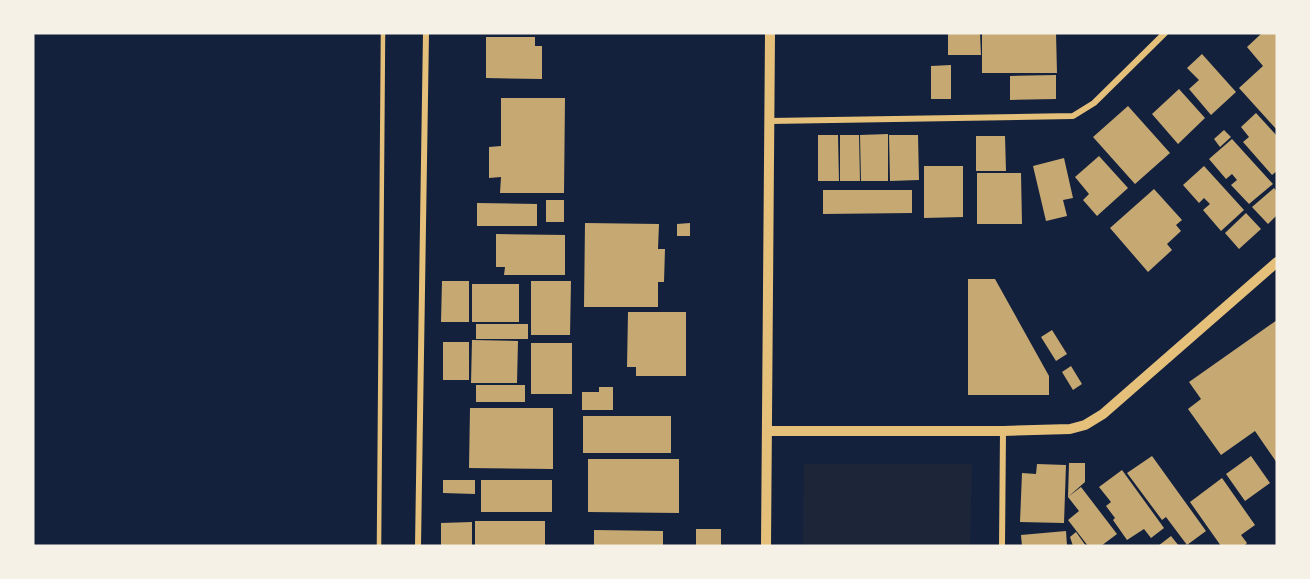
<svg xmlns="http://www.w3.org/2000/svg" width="1310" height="579" font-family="Cabin,sans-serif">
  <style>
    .green { fill: #1d2539 }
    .building { fill: #c6a872 }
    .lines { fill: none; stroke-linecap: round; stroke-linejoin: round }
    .service { stroke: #e5c07b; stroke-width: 4.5 }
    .minor { stroke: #e5c07b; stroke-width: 6 }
    .tertiary { stroke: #e5c07b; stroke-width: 10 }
  </style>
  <rect width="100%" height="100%" fill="#14213d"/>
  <path class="green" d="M804,464H972L970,546H803Z"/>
  <path class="building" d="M948,33H980L981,55H948Z
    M982,33H1056L1057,73H982Z
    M1262,33H1277V130L1239,88L1263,66L1247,47Z
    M486,37H535V46H542V79L486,78Z
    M1202,54L1236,92L1211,115L1189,89L1199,80L1187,68Z
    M951,65V99H931V66Z
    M1056,75V99L1010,100V76Z
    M1179,89L1205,118L1178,144L1152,114Z
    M501,98H565L564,193H500L501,177L489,178V147L501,146Z
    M1128,106L1170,153L1135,184L1093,137Z
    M1256,113L1277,136V171L1272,175L1243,142L1249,137L1241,127Z
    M1224,130L1231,137L1220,147L1214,139Z
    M888,134V181H861L860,135Z
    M818,135H838L839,181H818Z
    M840,135H859L860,181H840Z
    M889,135H918L919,180L890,181Z
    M976,136H1005L1006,171H976Z
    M1232,139L1273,184L1249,204L1231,185L1237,180L1232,174L1226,179L1209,159Z
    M1099,156L1128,188L1097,216L1083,200L1089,194L1075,177Z
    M1064,158L1073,198L1063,200L1067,216L1046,221L1033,166Z
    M924,166H963V217L924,218Z
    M1204,166L1244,210L1221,231L1203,210L1210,204L1204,198L1199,203L1183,185Z
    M977,173H1021L1022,224H977Z
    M1274,188L1277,192V215L1268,224L1252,207Z
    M1154,189L1182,220L1176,225L1181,231L1167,244L1172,250L1148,272L1110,228Z
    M823,190H912V213L823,214Z
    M546,200H564V222H546Z
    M477,203L537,204V226H477Z
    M1246,213L1261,229L1239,249L1225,233Z
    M585,223L659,224L658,249H665L664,282H658V307H584Z
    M690,223V236H677V224Z
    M496,234L565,235V275H504L505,267H496Z
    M968,279H995L1049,376V395H968Z
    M442,281H469V322H441Z
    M531,281H571L570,335H531Z
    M472,284H519V322H472Z
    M628,312H686V376H636V367H627Z
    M1277,320V463L1255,431L1221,455L1188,409L1201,399L1189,382Z
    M476,324H528V339H476Z
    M1052,330L1067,354L1056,361L1041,337Z
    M472,340L518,341L517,383H471Z
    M443,342H469V380H443Z
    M531,343H572V394H531Z
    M1071,366L1082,384L1073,390L1062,372Z
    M476,385H525V402H476Z
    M599,387H613V410H582V392H599Z
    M470,408H553V469L469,468Z
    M583,416H671V453H583Z
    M1152,456L1206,531L1187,545L1166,517L1162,520L1127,473Z
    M1251,456L1270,483L1245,501L1226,474Z
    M588,459H679V513L588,512Z
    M1069,463H1085V482L1068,497Z
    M1037,464L1066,465L1064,523L1020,522L1022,473L1036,474Z
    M1122,470L1164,528L1151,538L1144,529L1127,540L1113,520L1115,518L1106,506L1111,502L1099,487Z
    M1222,478L1255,525L1241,535L1247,543L1244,546H1221L1190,502Z
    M443,480H475V494L443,493Z
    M481,480H552V512H481Z
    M1081,487L1117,534L1101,546H1088L1068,520L1079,511L1068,497Z
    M475,521H545V546H475Z
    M472,522V546H441V523Z
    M696,529H721V546H696Z
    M594,530L663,531V546H594Z
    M1066,531L1067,546H1022L1021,535Z
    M1076,532L1086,546H1073L1070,537Z
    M1171,536L1179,546H1158Z"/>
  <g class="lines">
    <path class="service" d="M379,546L383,33"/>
    <path class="minor" d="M770,121L1073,116L1094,103L1165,33
      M418,546L426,33
      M1002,546L1003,431"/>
    <path class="tertiary" d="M768,431H1003L1070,429L1085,425L1103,414L1277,262
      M766,546L770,33"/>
  </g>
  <rect width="1310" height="579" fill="none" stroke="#f6f1e7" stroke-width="69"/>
</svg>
